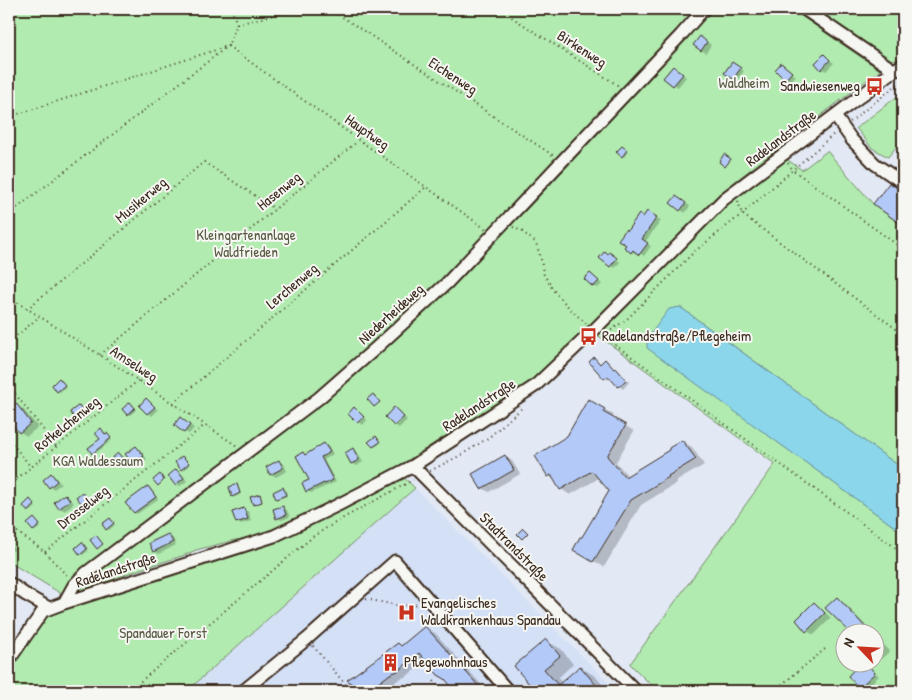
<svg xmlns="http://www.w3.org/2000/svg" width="912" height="700" font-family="'Patrick Hand',sans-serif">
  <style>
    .built { fill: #d4e0f6 }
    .green { fill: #b1ebb0; stroke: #768a67; fill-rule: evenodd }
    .water { fill: #8bd6eb; stroke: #6b9199 }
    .shadow { fill: #0003 }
    .building { fill: #b3caf9; stroke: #3b2a1e }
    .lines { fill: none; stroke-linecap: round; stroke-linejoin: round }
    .minor-casing { stroke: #3b2a1e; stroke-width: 15 }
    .path { stroke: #3b2a1e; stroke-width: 2; stroke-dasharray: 1 4; stroke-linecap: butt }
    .minor { stroke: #f6f6f2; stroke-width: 11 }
    .labels { text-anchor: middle; stroke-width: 4; stroke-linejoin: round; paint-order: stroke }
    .street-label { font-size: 15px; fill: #3b2a1e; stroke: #f6f6f2 }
    .park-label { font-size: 15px; fill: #585a42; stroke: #f6f6f2 }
    .poi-label { font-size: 15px; fill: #3b2a1e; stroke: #f6f6f2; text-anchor: start }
  </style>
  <rect width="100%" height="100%" fill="#e2e9f4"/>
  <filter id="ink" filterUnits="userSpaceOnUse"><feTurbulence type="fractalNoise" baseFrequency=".02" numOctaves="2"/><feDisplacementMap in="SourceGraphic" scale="10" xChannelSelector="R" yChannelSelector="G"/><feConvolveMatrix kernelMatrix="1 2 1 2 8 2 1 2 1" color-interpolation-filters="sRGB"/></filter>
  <g filter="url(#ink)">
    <path class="built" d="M415,488L617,691H187Z"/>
    <path class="green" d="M9,9H695L692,14V17L381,350C497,248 599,131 705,18L711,9H791L880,70L720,193L602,313L537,377L388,473L274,530L238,540H235L196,550L185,555L141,569L91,587L73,598L274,536L400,474L415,488L187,691H9V660L43,611L70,599L9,562Z
      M816,9H903V56L899,59L891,60Z
      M903,92V138L888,157L872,148L856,128Z
      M827,151L873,204L903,226V469L680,307L647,340L648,348L903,533V691H657L630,664L775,464L596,334L726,202L785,158L802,170ZM844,632H874V662H844Z"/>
    <path class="water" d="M680,307L903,469V533L647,348V339L669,309Z"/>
    <path class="shadow" d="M705,40L711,45L706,53L701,50Z
      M824,55L834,63L826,71L822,69Z
      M782,64L796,76L790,81L786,79Z
      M736,66L744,71L737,80L733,78Z
      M677,70L686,77L678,87L665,78Z
      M622,147L628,152L624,157L618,152Z
      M681,200L690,206L685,213L672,203Z
      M648,213L661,221L645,242L651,246L644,256L638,252L636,254L625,247L627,244L628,232Z
      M608,255L614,256L620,262L615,268L611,266Z
      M590,274L602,284L598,288L594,286Z
      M594,359L601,365L606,361L609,363L615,370L620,372L629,382L623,389L619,386L612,378L609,380L605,378L590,362Z
      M61,381L66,387L60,392L58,391Z
      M147,400L158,410L152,416L141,406Z
      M588,401L614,415L612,418L634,431L616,462L628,476L671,450L682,441L692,447L704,465L677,481V483L641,505L604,567L575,550L582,539L611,491L599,478L570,495L561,489L555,480L549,476L567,437Z
      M16,405L23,409L38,427L27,436L20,432L9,418V411Z
      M132,405L136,410L130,415L128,414Z
      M79,407L83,409L89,416L82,421L77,419Z
      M354,409L359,411L367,420L363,425L358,422L350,414Z
      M394,409L399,411L407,420L399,428L395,425L386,417Z
      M185,421L194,428L189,434L185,432Z
      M103,431L112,440L95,454L93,453L101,439Z
      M376,437L381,443L375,447L374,446Z
      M324,444L329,447L333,454L324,460L336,482L311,493L307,491L311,480L303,453L307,455Z
      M136,448L140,450L147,459L138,466L134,463L127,455Z
      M353,450L357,452L363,462L357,466L352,464L346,453Z
      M505,456L512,461L520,474L489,492L482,488Z
      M183,457L190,465L184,470L182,469Z
      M279,462L284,464L287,471L276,477L271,474Z
      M176,471L181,473L187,481L180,486L176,484Z
      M51,474L55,477L61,484L54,489L50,487Z
      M237,485L238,486L241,494L235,497L233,496Z
      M148,487L151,489L158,499L137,514L135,512Z
      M283,488L285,489L287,496L279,499L277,498Z
      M82,493L89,500L84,504L83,503Z
      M65,495L69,498L74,503L65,511L60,508L56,502Z
      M32,502L36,507L30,512L28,511Z
      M282,507L287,510L290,517L282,520L277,518Z
      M244,510L249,512L251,521L241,524L237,522Z
      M36,520L41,527L35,531L33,530Z
      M112,520L115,525L109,530L107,529Z
      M168,535L173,538L176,545L159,554L154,551Z
      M9,543L15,549L9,554Z
      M84,545L88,551L83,555L77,549Z
      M837,598L844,603L872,632H851L827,608Z
      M814,603L821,608L831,618L814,635L807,631L797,620Z
      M425,628L435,633L487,691H457L446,679L427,660L407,676L399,679L384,691H362L349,681L398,644L402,646Z
      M874,635L890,651L881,659L874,655Z
      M546,641L561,649L573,664L558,678L562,683L580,667L595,676L608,691H537L516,666Z
      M864,662L868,665L879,676L864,690L860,687L849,676Z"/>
    <path class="building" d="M700,36L707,42L701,51L693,45Z
      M824,54L830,60L821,70L815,63Z
      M732,62L741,68L733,79L724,73Z
      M781,63L792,72L785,80L775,70Z
      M673,66L683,74L673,86L663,78Z
      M622,146L627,150L622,157L616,152Z
      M724,154L731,159L725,167L719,162Z
      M889,183L903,191V226L873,204Z
      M676,196L686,203L680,211L670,203Z
      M647,211L657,217L642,239L648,243L639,255L633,250L631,253L624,247L626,245L618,240L626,229L627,231L639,214L643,217Z
      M605,251L608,254L609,252L617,258L610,267L599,258Z
      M590,273L599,281L593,287L584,279Z
      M594,357L600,364L605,359L614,369L616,368L626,380L618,387L608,376L604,379L589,362Z
      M59,378L65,385L57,392L52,385Z
      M373,394L380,402L374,407L367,399Z
      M146,398L155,407L147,414L139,406Z
      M588,399L605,409L603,412L626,425L607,456L625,477L669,450V448L682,440L696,459L668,476L669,477L631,500L593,562L573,550L580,537H582L609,491L592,471L560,490L551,475L548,477L535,456L567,436Z
      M130,402L135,408L127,415L122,409Z
      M16,403L31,423L19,433L9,420V409Z
      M79,405L85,413L76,420L70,412Z
      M354,407L364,417L357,423L348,414Z
      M394,407L404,417L394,426L385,417Z
      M180,417L190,425L184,433L174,425Z
      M101,428L105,434L107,433L111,438L92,454L88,448L100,439L95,433Z
      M376,436L380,442L373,447L368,442Z
      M324,443L330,452L321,457L333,480L325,484L324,483L306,492L302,483L309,480L296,456L303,452L305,455Z
      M136,446L144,456L133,464L125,454Z
      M353,448L359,460L351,464L345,453Z
      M118,453L124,460L116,466L111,459Z
      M505,455L514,470L481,489L472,474Z
      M182,456L189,463L181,470L175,462Z
      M279,460L283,468L270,475L266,467Z
      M176,469L184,478L175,485L168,476Z
      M51,473L57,481L49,488L43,480Z
      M160,474L164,480L158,486L153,480Z
      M237,484L240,493L232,497L229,487Z
      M148,486L156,497L134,513L125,503Z
      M283,487L286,495L276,499L273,492Z
      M82,492L88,499L82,504L76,497Z
      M65,494L70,500L59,509L54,502Z
      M260,494L262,502L253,505L250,497Z
      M30,499L35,505L28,512L23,506Z
      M283,506L286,515L276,519L273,509Z
      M244,508L248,519L236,523L232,512Z
      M34,518L40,525L33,531L27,524Z
      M110,518L114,523L106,530L102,524Z
      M523,528L528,533L522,539L517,534Z
      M168,534L173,542L153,552L149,543Z
      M96,535L103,544L97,549L90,540Z
      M82,542L87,549L80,555L75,548Z
      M837,597L870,632H850L825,608Z
      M814,602L825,613L806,632L796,620Z
      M425,626L483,691H455L445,679L438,675L419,653L398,671L390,674L368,691H360L347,680L398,643L401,646Z
      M874,637L883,646L874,655Z
      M546,639L560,656L544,669L558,685L580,666L601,691H535L514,666Z
      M861,662H865L875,673L859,688L848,676Z"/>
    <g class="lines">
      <defs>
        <path id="minor" d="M804,9L895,71
          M835,116L852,140L875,164L903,183
          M413,466L636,691
          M9,583L26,595L49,608
          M64,603L74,585L86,573L319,398L376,348L447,283L681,35L704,9
          M9,660L43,611L64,603L274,536L338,505L413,466L535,386L594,330L724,199L903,64
          M243,691L307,639L395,561L508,691"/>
      </defs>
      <use href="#minor" class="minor-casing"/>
      <path class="path" d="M330,9L554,156
        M499,9L619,86
        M237,24L299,9
        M9,117L228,46L359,140L486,229
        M850,122L903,80
        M788,163L793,170L903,249
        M738,201L742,214L903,334
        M9,214L228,46L237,24L231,9
        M513,227L523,232L536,243L541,259L543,273L554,291L573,312L587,324
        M9,297L100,355L237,446
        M27,309L204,162L275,209
        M603,336L627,319L694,252L742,214L834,134
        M603,336L903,553
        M9,342L39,317
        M100,355L275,209L358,141
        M9,386L56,446
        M173,403L426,187
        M9,440L31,467
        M430,471L463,454L488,438L523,407
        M9,485L139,380
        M9,526L45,552L68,577
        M45,552L205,425
        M366,599L401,606L420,604
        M313,646L351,691
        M434,681L442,691
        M129,691L315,535L345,517L413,480
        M486,691L492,686
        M774,691L825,649"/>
      <use href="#minor" class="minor"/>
    </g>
  </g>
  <defs>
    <symbol id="bus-bare" viewBox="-9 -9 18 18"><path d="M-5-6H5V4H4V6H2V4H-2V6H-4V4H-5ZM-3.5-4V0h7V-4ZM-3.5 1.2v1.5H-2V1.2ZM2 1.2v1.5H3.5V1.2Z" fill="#c8321e" stroke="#f6f6f2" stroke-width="2.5" paint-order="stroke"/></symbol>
    <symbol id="hospital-bare" viewBox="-9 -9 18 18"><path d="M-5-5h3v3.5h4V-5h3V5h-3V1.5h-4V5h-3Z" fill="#c8321e" stroke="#f6f6f2" stroke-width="2.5" paint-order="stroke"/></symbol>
    <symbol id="building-bare" viewBox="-9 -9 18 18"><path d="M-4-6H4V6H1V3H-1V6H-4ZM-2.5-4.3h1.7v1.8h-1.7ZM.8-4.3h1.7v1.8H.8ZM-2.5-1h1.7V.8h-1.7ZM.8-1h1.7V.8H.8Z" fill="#c8321e" stroke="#f6f6f2" stroke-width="2.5" paint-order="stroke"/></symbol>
  </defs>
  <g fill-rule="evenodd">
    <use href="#bus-bare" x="862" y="74" width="25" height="25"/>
    <use href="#bus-bare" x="576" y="324" width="25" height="25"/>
    <use href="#hospital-bare" x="394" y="600" width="25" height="25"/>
    <use href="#building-bare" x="378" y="650" width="25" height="25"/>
  </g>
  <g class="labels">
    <g class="street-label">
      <text transform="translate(582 49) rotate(33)" y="5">Birkenweg</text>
      <text transform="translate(453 76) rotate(33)" y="5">Eichenweg</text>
      <text transform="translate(367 132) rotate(35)" y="5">Hauptweg</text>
      <text transform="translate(781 138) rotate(-37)" y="5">Radelandstraße</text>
      <text transform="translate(279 191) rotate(-39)" y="5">Hasenweg</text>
      <text transform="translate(141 200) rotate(-40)" y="5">Musikerweg</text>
      <text transform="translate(292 286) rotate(-40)" y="5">Lerchenweg</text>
      <text transform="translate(391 314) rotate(-42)" y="5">Niederheideweg</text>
      <text transform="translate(134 364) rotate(33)" y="5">Amselweg</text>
      <text transform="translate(479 405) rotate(-33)" y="5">Radelandstraße</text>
      <text transform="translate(67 424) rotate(-39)" y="5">Rotkelchenweg</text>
      <text transform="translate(83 507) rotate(-38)" y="5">Drosselweg</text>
      <text transform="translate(514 547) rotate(45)" y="5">Stadtrandstraße</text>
      <text transform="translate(116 570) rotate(-18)" y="5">Radelandstraße</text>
    </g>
    <g class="park-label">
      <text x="744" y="88">Waldheim</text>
      <text x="246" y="240">Kleingartenanlage<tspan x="246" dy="17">Waldfrieden</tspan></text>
      <text x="98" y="466">KGA Waldessaum</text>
      <text x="163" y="638">Spandauer Forst</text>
    </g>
    <g class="poi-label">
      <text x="860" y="91" text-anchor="end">Sandwiesenweg</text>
      <text x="602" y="341">Radelandstraße/Pflegeheim</text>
      <text x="421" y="608">Evangelisches<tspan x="421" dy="17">Waldkrankenhaus Spandau</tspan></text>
      <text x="404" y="667">Pflegewohnhaus</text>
    </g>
  </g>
  <rect width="912" height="700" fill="none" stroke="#f6f6f2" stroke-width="30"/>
  <rect x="15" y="15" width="882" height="670" fill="none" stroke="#3b2a1e" stroke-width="2" filter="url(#ink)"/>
  <g transform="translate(860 648) rotate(295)"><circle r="24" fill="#f6f6f2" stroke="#aba49d"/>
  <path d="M0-4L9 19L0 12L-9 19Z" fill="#c8321e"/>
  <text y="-8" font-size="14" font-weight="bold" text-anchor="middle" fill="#3b2a1e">N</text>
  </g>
</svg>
